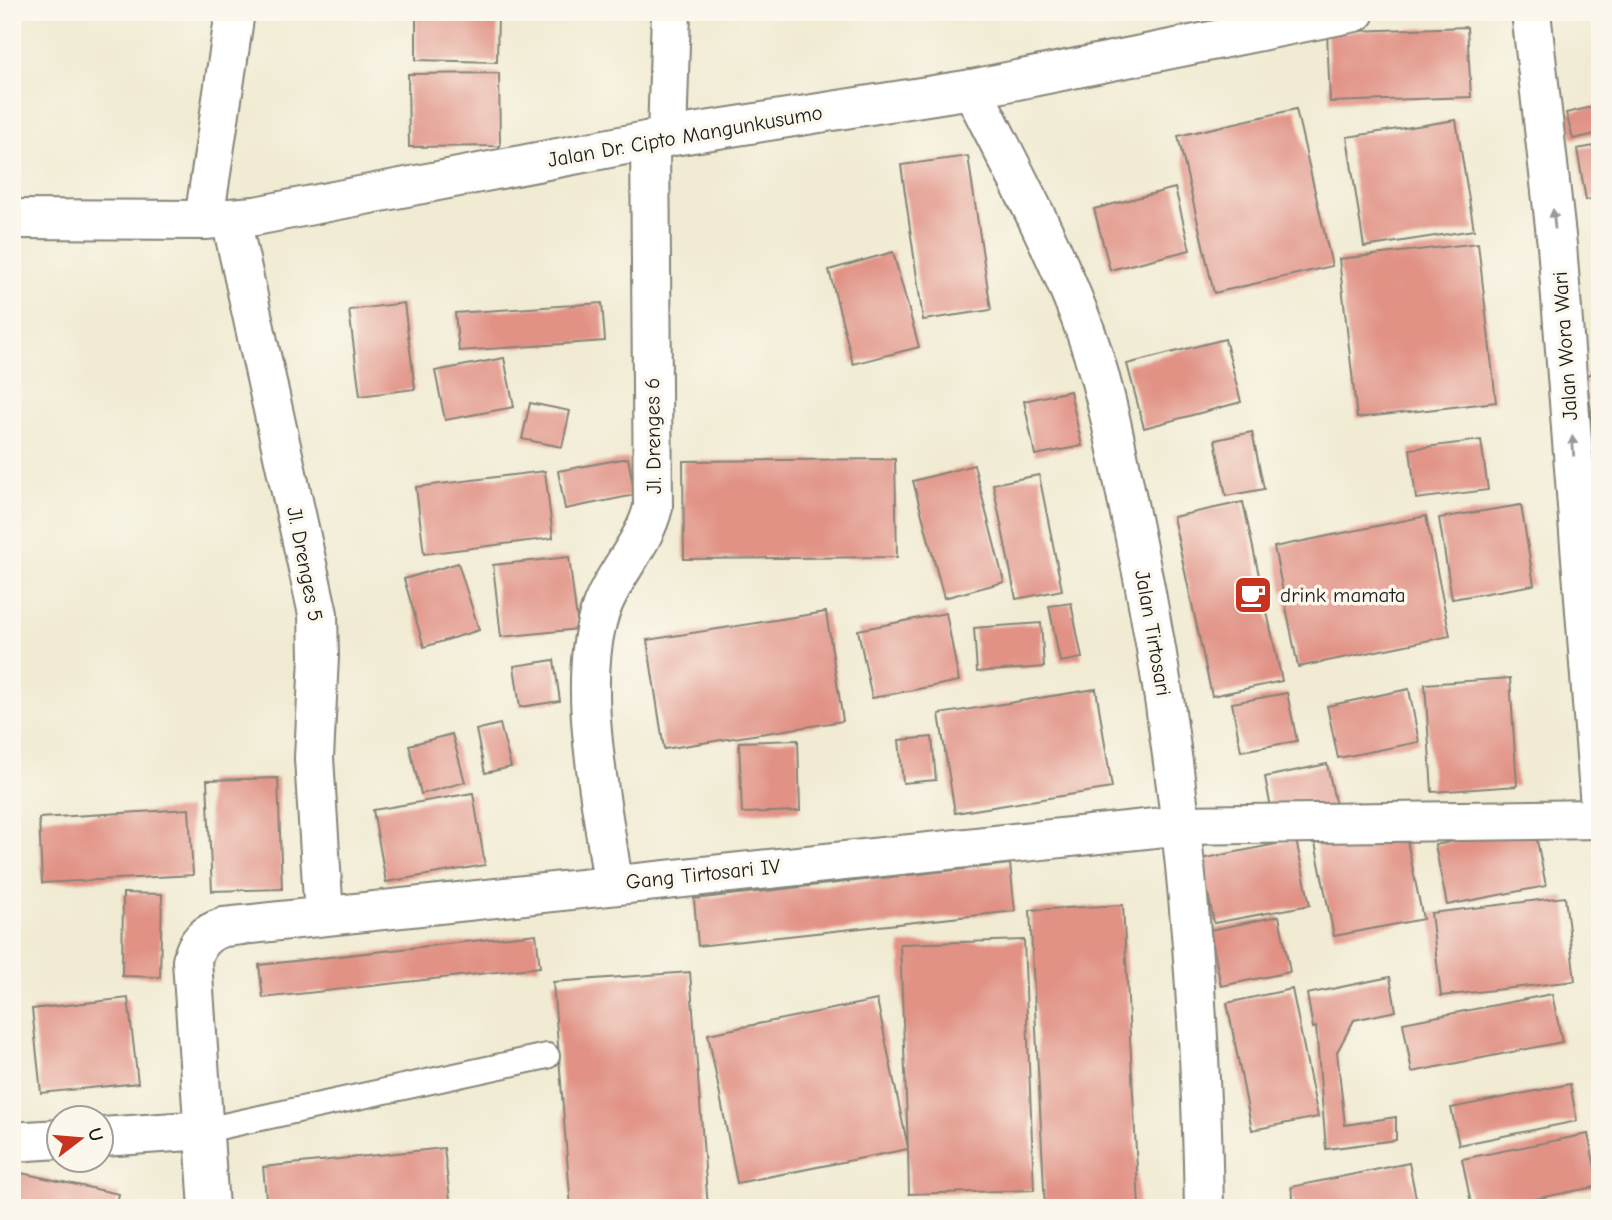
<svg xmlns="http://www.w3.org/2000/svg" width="1612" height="1220" font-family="'Comic Neue',sans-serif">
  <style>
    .building { fill: #e19285 }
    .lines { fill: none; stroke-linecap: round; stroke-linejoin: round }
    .service-casing { stroke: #868478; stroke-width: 28 }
    .minor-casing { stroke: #868478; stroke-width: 42 }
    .secondary-casing { stroke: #868478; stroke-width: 42 }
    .service { stroke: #fff; stroke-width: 24 }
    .minor { stroke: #fff; stroke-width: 38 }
    .secondary { stroke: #fff; stroke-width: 38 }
    .oneway { fill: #999 }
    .labels { text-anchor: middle; stroke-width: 7; stroke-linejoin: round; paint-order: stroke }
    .street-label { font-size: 21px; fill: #1c1c1c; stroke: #fbf7ec }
    .poi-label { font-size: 21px; fill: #1c1c1c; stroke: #fbf7ec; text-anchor: start }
  </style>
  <rect width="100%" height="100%" fill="#fbf7ec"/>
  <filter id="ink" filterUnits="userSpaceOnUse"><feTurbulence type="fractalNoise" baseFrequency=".0143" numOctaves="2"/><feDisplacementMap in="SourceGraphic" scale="14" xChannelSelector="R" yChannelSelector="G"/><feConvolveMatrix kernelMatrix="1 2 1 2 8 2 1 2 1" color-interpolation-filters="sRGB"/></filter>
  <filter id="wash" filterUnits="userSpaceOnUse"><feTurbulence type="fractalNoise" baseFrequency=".00686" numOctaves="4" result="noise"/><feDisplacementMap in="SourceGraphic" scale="28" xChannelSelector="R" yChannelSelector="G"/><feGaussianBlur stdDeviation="1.57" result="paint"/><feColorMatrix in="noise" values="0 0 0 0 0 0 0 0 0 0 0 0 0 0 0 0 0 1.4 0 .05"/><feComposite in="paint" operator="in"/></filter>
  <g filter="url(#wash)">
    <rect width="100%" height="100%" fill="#f1ebd3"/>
    <g id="blocks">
      <path class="building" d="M416,12H498L497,62L416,60Z
        M1467,27L1471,97L1330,102L1327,32Z
        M499,73L500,146L409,147L408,74Z
        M1600,105V133L1573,139L1566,113Z
        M1296,109L1332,266L1214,293L1178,136Z
        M1456,120L1474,230L1364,247L1347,137Z
        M1600,145V198L1586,200L1577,149Z
        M968,156L991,310L923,320L901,165Z
        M1175,188L1190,250L1110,270L1094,209Z
        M1478,243L1496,402L1357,418L1339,259Z
        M893,252L919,347L853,364L829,270Z
        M404,303L415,389L360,396L349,310Z
        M602,303L605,341L459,351L455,313Z
        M1225,339L1241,402L1144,428L1127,364Z
        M504,358L514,407L445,420L435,371Z
        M1600,372V432L1594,433L1586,375Z
        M1070,391L1082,446L1035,455L1024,401Z
        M530,403L570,411L562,447L522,439Z
        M1252,432L1264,489L1226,496L1215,440Z
        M1481,440L1488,490L1416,499L1410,449Z
        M1600,443V469H1598L1594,444Z
        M628,458L635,495L565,509L558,471Z
        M895,459L897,557L684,559L683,461Z
        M974,465L1004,582L944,598L913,481Z
        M545,471L553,538L424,554L416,487Z
        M1039,475L1062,590L1016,599L993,484Z
        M1243,502L1282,681L1212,696L1173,517Z
        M1521,505L1534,585L1452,599L1439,518Z
        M1426,516L1450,636L1298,667L1274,547Z
        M569,557L578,629L501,637L493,565Z
        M458,563L479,630L424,647L404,579Z
        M1071,603L1082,658L1060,662L1049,606Z
        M826,612L843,721L664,749L647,640Z
        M946,613L959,681L872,698L858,630Z
        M1041,623L1044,667L977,672L974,628Z
        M554,660L560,701L520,707L514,666Z
        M1510,678L1517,786L1432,792L1425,684Z
        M1096,689L1112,788L955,813L939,714Z
        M1409,689L1419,742L1338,758L1327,706Z
        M1287,693L1297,741L1241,751L1232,703Z
        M500,724L511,767L485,773L476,730Z
        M452,734L465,782L421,794L409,745Z
        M932,737L936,780L903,783L899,740Z
        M798,740L800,811L742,813L739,742Z
        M1327,764L1336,806L1273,818L1265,777Z
        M278,778L282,889L212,891L207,780Z
        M473,793L485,865L386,882L373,810Z
        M189,809L193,875L42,883L39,818Z
        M1534,825L1546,886L1447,905L1435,845Z
        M1404,826L1423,919L1334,936L1315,843Z
        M1296,840L1310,905L1214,923L1201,859Z
        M1010,864L1015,911L698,946L694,899Z
        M123,893L162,894L160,977L122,976Z
        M1565,897L1575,981L1441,996L1431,913Z
        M1123,905L1139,1208H1045L1030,910Z
        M1279,916L1290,972L1221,986L1210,930Z
        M536,934L540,967L263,998L259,965Z
        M1024,940L1034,1190L909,1194L908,1149L737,1183L708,1034L877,1000L908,1148L900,944Z
        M690,972L708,1208H571L553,982Z
        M1390,977L1396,1011L1354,1020L1337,1052L1345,1125L1396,1117V1140L1326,1149L1316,1027L1313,1028L1307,994Z
        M1292,989L1318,1117L1252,1130L1227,1003Z
        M1552,994L1562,1042L1412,1072L1403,1023Z
        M128,998L138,1083L41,1093L32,1009Z
        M1570,1084L1577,1121L1459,1145L1451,1108Z
        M1588,1134L1599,1186L1490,1208H1472L1462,1159Z
        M444,1148L451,1208H267L263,1167Z
        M1409,1163L1418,1208H1295L1291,1187Z
        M12,1171L119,1194L116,1208H12Z"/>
    </g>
  </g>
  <g filter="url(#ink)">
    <use href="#blocks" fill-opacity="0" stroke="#868478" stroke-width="2"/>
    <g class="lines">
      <defs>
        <path id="service" d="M205,1130L547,1056"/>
        <path id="minor" d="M972,89C1009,163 1049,236 1079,314C1106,382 1118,457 1133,528C1181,753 1200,977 1204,1208
          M667,137L671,12
          M231,219L318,614L319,657L314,758L324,916
          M204,220L235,12
          M613,884C603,806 575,687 600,612C612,575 645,543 653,507L650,140
          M102,1137L205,1130
          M12,1142L60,1139
          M209,1208L192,961C196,942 205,933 224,927L1183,825L1600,819"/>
        <path id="secondary" d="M1531,12L1557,245L1600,807
          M12,219L204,220L255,216L667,137L972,89L1355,12"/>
      </defs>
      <use href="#service" class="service-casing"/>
      <use href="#minor" class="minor-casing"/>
      <use href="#secondary" class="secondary-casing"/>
      <use href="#service" class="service"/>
      <use href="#minor" class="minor"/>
      <use href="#secondary" class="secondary"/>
    </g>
    <defs><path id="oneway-solid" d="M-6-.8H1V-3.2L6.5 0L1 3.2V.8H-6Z" transform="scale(1.75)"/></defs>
    <g class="oneway">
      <use href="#oneway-solid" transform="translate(1554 219) rotate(-96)"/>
      <use href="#oneway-solid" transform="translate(1573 446) rotate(-94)"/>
    </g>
  </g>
  <defs>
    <symbol id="cafe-square" viewBox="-11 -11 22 22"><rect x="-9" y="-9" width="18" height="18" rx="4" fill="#c8321e" stroke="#fbf7ec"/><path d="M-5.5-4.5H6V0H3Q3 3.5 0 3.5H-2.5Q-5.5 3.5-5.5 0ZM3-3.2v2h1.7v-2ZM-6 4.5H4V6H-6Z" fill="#fff"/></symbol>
  </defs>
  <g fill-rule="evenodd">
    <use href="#cafe-square" x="1231" y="573" width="44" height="44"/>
  </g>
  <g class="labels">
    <g class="street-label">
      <text transform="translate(685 136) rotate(-10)" y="7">Jalan Dr. Cipto Mangunkusumo</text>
      <text transform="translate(1565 346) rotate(-94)" y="7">Jalan Wora Wari</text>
      <text transform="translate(653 436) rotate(-91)" y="7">Jl. Drenges 6</text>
      <text transform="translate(305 564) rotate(79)" y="7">Jl. Drenges 5</text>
      <text transform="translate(1153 633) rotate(80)" y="7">Jalan Tirtosari</text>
      <text transform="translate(703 874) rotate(-6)" y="7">Gang Tirtosari IV</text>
    </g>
    <g class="poi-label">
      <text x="1280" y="602">drink mamata</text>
    </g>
  </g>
  <rect width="1612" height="1220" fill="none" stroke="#fbf7ec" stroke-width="42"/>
  <g transform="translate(80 1139) rotate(74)"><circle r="33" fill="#fbf7ec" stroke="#a29f99" stroke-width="2"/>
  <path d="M0-5L12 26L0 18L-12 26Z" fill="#c8321e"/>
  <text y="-10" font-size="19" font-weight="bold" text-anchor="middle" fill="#1c1c1c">U</text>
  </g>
</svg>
